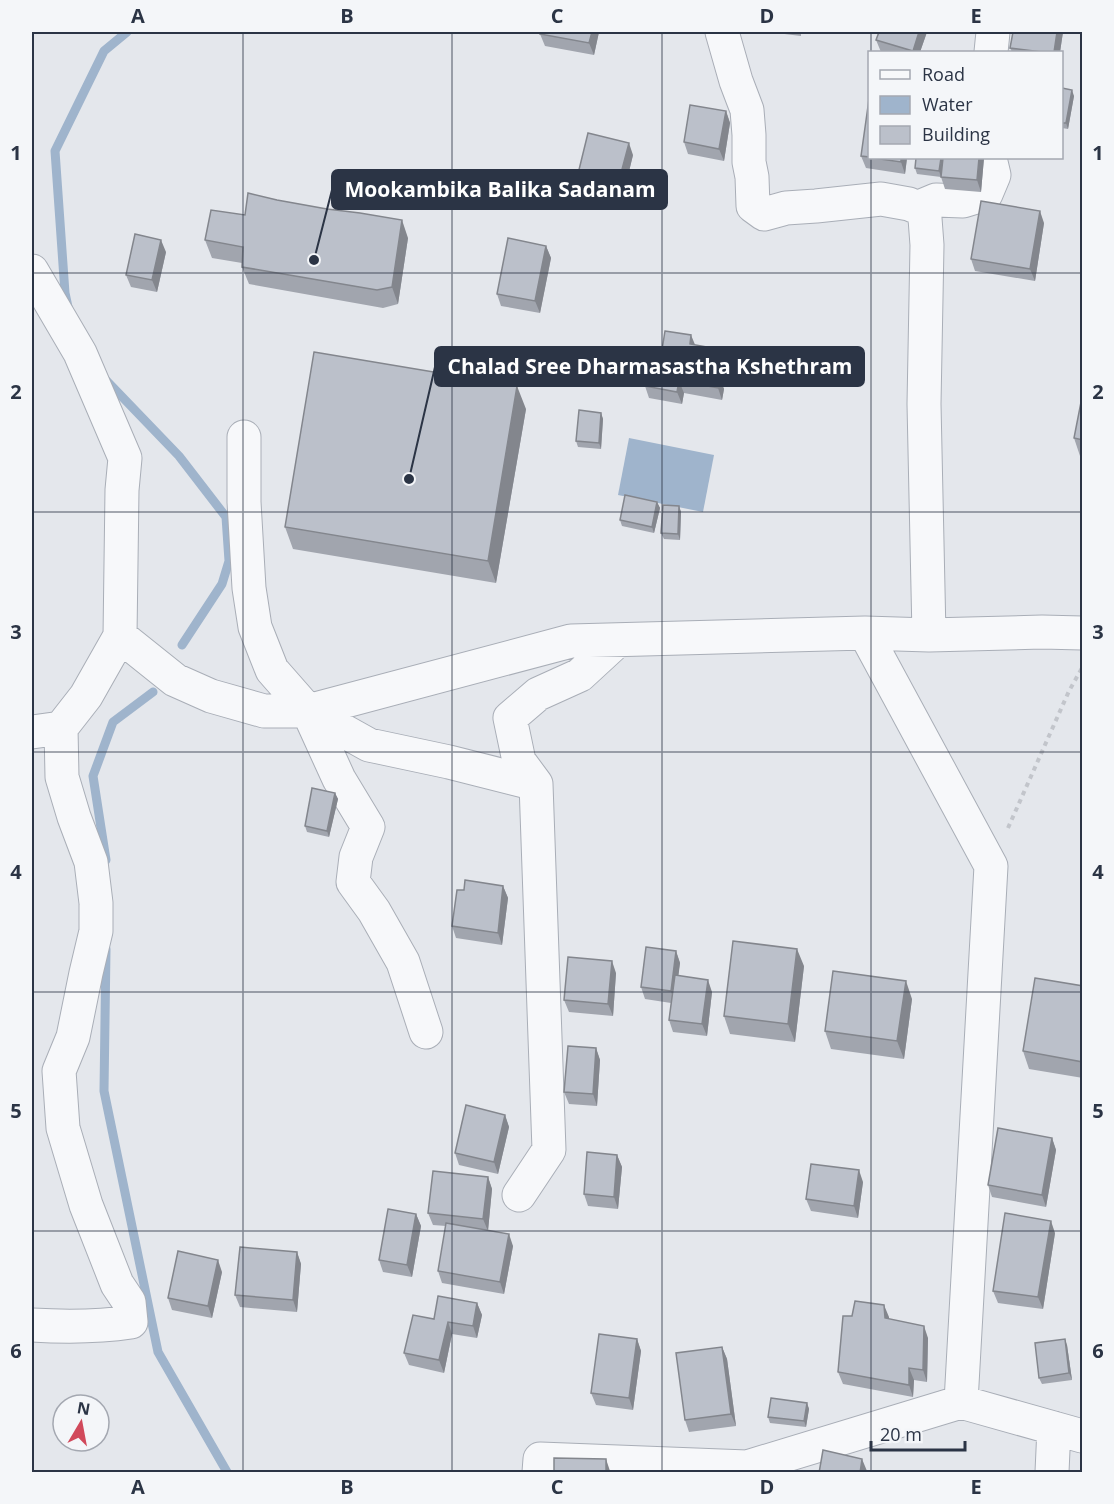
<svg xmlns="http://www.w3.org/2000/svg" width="1114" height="1504" font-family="'Open Sans',sans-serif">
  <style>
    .water { fill: #9fb4cc }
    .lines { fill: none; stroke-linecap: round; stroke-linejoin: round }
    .stream { stroke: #9fb4cc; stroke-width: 9 }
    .minor-casing { stroke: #a9aeb7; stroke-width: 35 }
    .path { stroke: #c2c5cb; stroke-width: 4; stroke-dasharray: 4.5 4.5; stroke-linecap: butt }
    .minor { stroke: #f7f8fa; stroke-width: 33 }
    .wall { fill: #a1a5ae }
    .shaded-wall { fill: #83868d }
    .building { fill: #bbc0ca; stroke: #83868d; stroke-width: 1.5 }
    .grid { fill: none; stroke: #2b3445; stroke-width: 1.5; stroke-opacity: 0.55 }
    .leader { fill: none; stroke: #2b3445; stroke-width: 2 }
    .callout-dot { fill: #2b3445; stroke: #f4f6f9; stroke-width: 2 }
    .callout { fill: #2b3445; stroke: #2b3445; stroke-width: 2 }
    .callout-label { font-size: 21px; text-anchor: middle; font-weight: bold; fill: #fff }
    .neatline { fill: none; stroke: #2b3445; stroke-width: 2 }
    .grid-label { font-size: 20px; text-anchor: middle; font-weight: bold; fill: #2b3445 }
  </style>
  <rect width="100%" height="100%" fill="#e4e7ec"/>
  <path class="water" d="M629,438L714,455L703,512L618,495Z"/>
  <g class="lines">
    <path class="stream" d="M68,307L65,293L55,151L104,51L127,32
      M104,378L179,456L226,517L229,561L222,584L182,645
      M106,860L93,776L113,722L153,692
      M106,949L104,1091L158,1352L227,1472"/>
    <defs>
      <path id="minor" d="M722,32L736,81L747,110L749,135V162L752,177L753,206L764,214L786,208L816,206L881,199L909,204L925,211
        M991,52L993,32
        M32,271L80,353L125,458L122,490L120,636L175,680L211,696L264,711H308L571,641L865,633L991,866L961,1402L747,1467L748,1472
        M244,437V502L249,588L255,627L272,670L308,711L339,779L368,827L356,857L353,882L374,911L403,962L426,1032
        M865,633L929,635L1042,632L1082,633
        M929,635L924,404L927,245L924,205L936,200L963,201L986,194L994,175L990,158
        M308,711L369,745L449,762L536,784L549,1150L519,1195
        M32,732L61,728L86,696L120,636
        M536,784L519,761L510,718L538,694L580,675L618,640
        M32,1325C65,1327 98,1327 131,1322L129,1302L117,1284L86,1205L63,1128L59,1071L73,1037L86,973L96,931V903L91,862L74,817L62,777L61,728
        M961,1402L1082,1436
        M539,1472L540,1459L747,1467
        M1052,1472L1054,1428"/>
    </defs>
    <use href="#minor" class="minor-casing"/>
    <path class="path" d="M1008,828L1069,691L1082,668"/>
    <use href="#minor" class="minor"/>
  </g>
  <path class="wall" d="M599,32L594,55L545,46L540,34Z
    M768,32H801V36Z
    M879,32H927L920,52H881L876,40Z
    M1013,32H1063L1060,52H1012L1010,48Z
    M1062,88L1074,96L1068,129L1062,128Z
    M870,100V158H907L905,174L866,168L861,156Z
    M726,111L730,123L724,161L688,154L684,142Z
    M633,155L621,204L580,194L576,182Z
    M984,158L981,192L945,189L941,177L917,174L915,168Z
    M1044,223L1035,281L975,271L971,259Z
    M408,238L398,304L383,308L249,284L242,267V263L212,258L205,240Z
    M546,246L551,258L540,313L501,306L497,294Z
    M166,252L157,292L131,287L126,275Z
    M695,345L713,348L718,360L715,376L724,389L722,400L684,393L682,404L649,398L645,386L661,356Z
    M1083,392V456H1080L1074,438Z
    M526,409L496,583L293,549L285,527Z
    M601,413L603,419L601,449L578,447L576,441Z
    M657,502L660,508L654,533L622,526L620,520Z
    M679,506L681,512L680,540L664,539L661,533Z
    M335,793L338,799L329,837L307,832L305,826Z
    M503,886L508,898L502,945L456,938L452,926Z
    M676,951L680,963L678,975L712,992L707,1036L673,1032L669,1020L671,1003L645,999L641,987Z
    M804,966L795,1042L730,1034L724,1016Z
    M616,973L613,1016L569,1012L564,1000Z
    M1083,986V1078L1029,1069L1023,1051Z
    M912,999L904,1059L831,1049L825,1031Z
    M596,1048L600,1060L597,1106L569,1104L564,1092Z
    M505,1115L509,1127L498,1174L459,1165L455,1153Z
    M1052,1138L1056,1150L1046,1207L992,1197L988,1185Z
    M617,1155L622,1167L618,1209L588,1206L584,1194Z
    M488,1177L492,1189L488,1230L513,1246L504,1294L442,1283L438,1271L446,1226L433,1225L428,1213Z
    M863,1182L858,1218L811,1211L806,1199Z
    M416,1214L421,1226L412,1277L383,1272L379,1260Z
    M1055,1233L1043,1309L998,1303L993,1291Z
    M297,1252L301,1264L297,1312L240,1307L235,1295Z
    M222,1272L212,1318L172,1310L168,1298Z
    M477,1303L482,1315L477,1338L452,1334L444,1373L409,1365L404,1353L434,1319Z
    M889,1317V1319L928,1338L927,1382L914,1380L913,1397L843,1384L838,1372Z
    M637,1339L641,1351L633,1410L596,1405L591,1393Z
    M1067,1345L1072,1380L1042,1384L1039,1378Z
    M722,1347L727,1359L736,1426L689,1432L685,1420Z
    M807,1403L809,1409L806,1427L770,1423L768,1417Z"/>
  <path class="shaded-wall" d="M592,32H599L594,55L589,43Z
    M919,32H927L920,52H914L913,51Z
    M1057,32H1063L1060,52H1054Z
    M1072,90L1074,96L1068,129L1066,123Z
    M726,111L730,123L724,161L719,149Z
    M629,143L633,155L621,204L616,192Z
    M901,158H907L905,174L901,162Z
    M941,158H944L941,177L939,171Z
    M979,158H984L981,192L977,180Z
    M1040,211L1044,223L1035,281L1030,269Z
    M402,220L408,238L398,304L392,287Z
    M161,240L166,252L157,292L152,280Z
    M546,246L551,258L540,313L535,301Z
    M691,335L696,347L690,344Z
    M713,348L718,360L713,387L709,375Z
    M720,377L724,389L722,400L718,388Z
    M679,381L684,393L682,404L677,392Z
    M517,386L526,409L496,583L488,561Z
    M601,413L603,419L601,449L599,443Z
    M657,502L660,508L654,533L652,527Z
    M679,506L681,512L680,540L678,534Z
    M335,793L338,799L329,837L327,831Z
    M503,886L508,898L502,945L498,933Z
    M797,949L804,966L795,1042L788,1024Z
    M676,951L680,963L675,1004L671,991Z
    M612,961L616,973L613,1016L608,1004Z
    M708,980L712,992L707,1036L702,1024Z
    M906,981L912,999L904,1059L897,1041Z
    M596,1048L600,1060L597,1106L593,1094Z
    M505,1115L509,1127L498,1174L494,1162Z
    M1052,1138L1056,1150L1046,1207L1042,1195Z
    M617,1155L622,1167L618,1209L614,1197Z
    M859,1170L863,1182L858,1218L854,1206Z
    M488,1177L492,1189L488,1231L483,1219Z
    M416,1214L421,1226L412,1277L407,1265Z
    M1051,1221L1055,1233L1043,1309L1038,1297Z
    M509,1234L513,1246L504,1294L500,1282Z
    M297,1252L301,1264L297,1312L293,1300Z
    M218,1260L222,1272L212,1318L208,1306Z
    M477,1303L482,1315L477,1338L473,1326Z
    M884,1305L889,1317V1330L885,1318Z
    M448,1322L452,1334L444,1373L439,1360Z
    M924,1326L928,1338L927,1382L923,1370Z
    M637,1339L641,1351L633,1410L629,1398Z
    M1065,1339L1067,1345L1072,1380L1069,1373Z
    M722,1347L727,1359L736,1426L731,1414Z
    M909,1368L914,1380L913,1397L909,1385Z
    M807,1403L809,1409L806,1427L804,1421Z
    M606,1459L610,1471V1473H606Z
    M862,1459L867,1471V1473H860Z"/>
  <path class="building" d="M541,32H592L589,43L540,34Z
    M879,32H919L913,51L876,40Z
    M1013,32H1057L1054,52H1042L1010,48Z
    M1062,88L1072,90L1066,123H1062Z
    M869,99L870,100V157L861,156Z
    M690,105L726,111L719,149L684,142Z
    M588,133L629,143L616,192L576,182Z
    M873,158H901V162Z
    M916,158H941L939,171L915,168Z
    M943,158H979L977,180L941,177Z
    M248,193L277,200L327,209L360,213L402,220L392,287L377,290L242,267L243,247L205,240L211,210L245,215Z
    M981,201L1040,211L1030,269L971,259Z
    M135,234L161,240L152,280L126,275Z
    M508,238L546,246L535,301L497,294Z
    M665,331L691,335L690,344L713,348L709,375L720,377L718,388L679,381L677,392L645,386L651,354L661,356Z
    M314,352L517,386L488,561L285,527Z
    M1083,392V440L1074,438Z
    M579,410L601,413L599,443L576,441Z
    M625,495L657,502L652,527L620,520Z
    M663,505L679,506L678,534L661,533Z
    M312,788L335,793L327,831L305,826Z
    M465,880L503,886L498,933L452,926L457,890H464Z
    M733,941L797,949L788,1024L724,1016Z
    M646,947L676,951L671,991L641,987Z
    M568,957L612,961L608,1004L564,1000Z
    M833,971L906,981L897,1041L825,1031Z
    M675,975L708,980L702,1024L669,1020Z
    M1035,978L1083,986V1062L1023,1051Z
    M568,1046L596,1048L593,1094L564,1092Z
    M466,1105L505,1115L494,1162L455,1153Z
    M998,1128L1052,1138L1042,1195L988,1185Z
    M587,1152L617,1155L614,1197L584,1194Z
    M811,1164L859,1170L854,1206L806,1199Z
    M433,1171L488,1177L483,1219L428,1213Z
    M388,1209L416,1214L407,1265L379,1260Z
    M1005,1213L1051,1221L1038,1297L993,1291Z
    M446,1223L509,1234L500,1282L438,1271Z
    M240,1247L297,1252L293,1300L235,1295Z
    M178,1251L218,1260L208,1306L168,1298Z
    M438,1296L477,1303L473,1326L448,1322L439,1360L404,1353L413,1315L434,1319Z
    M855,1301L884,1305L885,1318L924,1326L923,1370L909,1368V1385L838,1372L843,1316H852Z
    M599,1334L637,1339L629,1398L591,1393Z
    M1065,1339L1069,1373L1039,1378L1035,1343Z
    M722,1347L731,1414L685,1420L676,1353Z
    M771,1398L807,1403L804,1421L768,1417Z
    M823,1450L862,1459L860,1473H819Z
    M554,1458L606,1459V1473H554Z"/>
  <path class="grid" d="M243,32V1472M452,32V1472M662,32V1472M871,32V52M871,158V1472M32,273H1082M32,512H1082M32,752H1082M32,992H1082M32,1231H1082"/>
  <path class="leader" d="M314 260L332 190M409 479L435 367"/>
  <g class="callout-dot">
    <circle cx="314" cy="260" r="6"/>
    <circle cx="409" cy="479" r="6"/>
  </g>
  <g class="callout">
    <rect x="332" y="170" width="335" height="39" rx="6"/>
    <rect x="435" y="347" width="429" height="39" rx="6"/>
  </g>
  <g class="callout-label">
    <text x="500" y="197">Mookambika Balika Sadanam</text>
    <text x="650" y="374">Chalad Sree Dharmasastha Kshethram</text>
  </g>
  <rect width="1114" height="1504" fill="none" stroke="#f4f6f9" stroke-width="66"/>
  <rect x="868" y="51" width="195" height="108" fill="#f4f6f9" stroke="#a4a8b1" stroke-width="1.5"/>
  <rect x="880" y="70" width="30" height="9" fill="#f7f8fa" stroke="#a4a8b1" stroke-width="1.5"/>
  <text x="922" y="81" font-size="18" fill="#2b3445">Road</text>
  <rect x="880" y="96" width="30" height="18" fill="#9fb4cc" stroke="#a4a8b1" stroke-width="1.5"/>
  <text x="922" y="111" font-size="18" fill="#2b3445">Water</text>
  <rect x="880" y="126" width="30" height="18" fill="#bbc0ca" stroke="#a4a8b1" stroke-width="1.5"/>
  <text x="922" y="141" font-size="18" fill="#2b3445">Building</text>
  <g transform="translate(81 1423) rotate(10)"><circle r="28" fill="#f4f6f9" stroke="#a4a8b1" stroke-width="1.5"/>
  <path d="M0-4.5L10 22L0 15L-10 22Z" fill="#d1495b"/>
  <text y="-9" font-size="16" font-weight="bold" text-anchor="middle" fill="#2b3445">N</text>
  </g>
  <path d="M871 1441v9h94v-9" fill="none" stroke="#2b3445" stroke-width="3"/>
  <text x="880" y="1441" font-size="18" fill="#2b3445" stroke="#f4f6f9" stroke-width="4.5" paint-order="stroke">20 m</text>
  <rect x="33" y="33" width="1048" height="1438" class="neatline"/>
  <g class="grid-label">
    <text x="138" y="23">A</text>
    <text x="347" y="23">B</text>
    <text x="557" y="23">C</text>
    <text x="767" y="23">D</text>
    <text x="976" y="23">E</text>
    <text x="16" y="160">1</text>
    <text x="1098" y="160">1</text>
    <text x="16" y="399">2</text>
    <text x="1098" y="399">2</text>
    <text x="16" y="639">3</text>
    <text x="1098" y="639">3</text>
    <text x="16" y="879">4</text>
    <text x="1098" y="879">4</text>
    <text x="16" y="1118">5</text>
    <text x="1098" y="1118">5</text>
    <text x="16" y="1358">6</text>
    <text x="1098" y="1358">6</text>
    <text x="138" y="1494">A</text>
    <text x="347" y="1494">B</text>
    <text x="557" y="1494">C</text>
    <text x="767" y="1494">D</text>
    <text x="976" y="1494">E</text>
  </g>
</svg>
